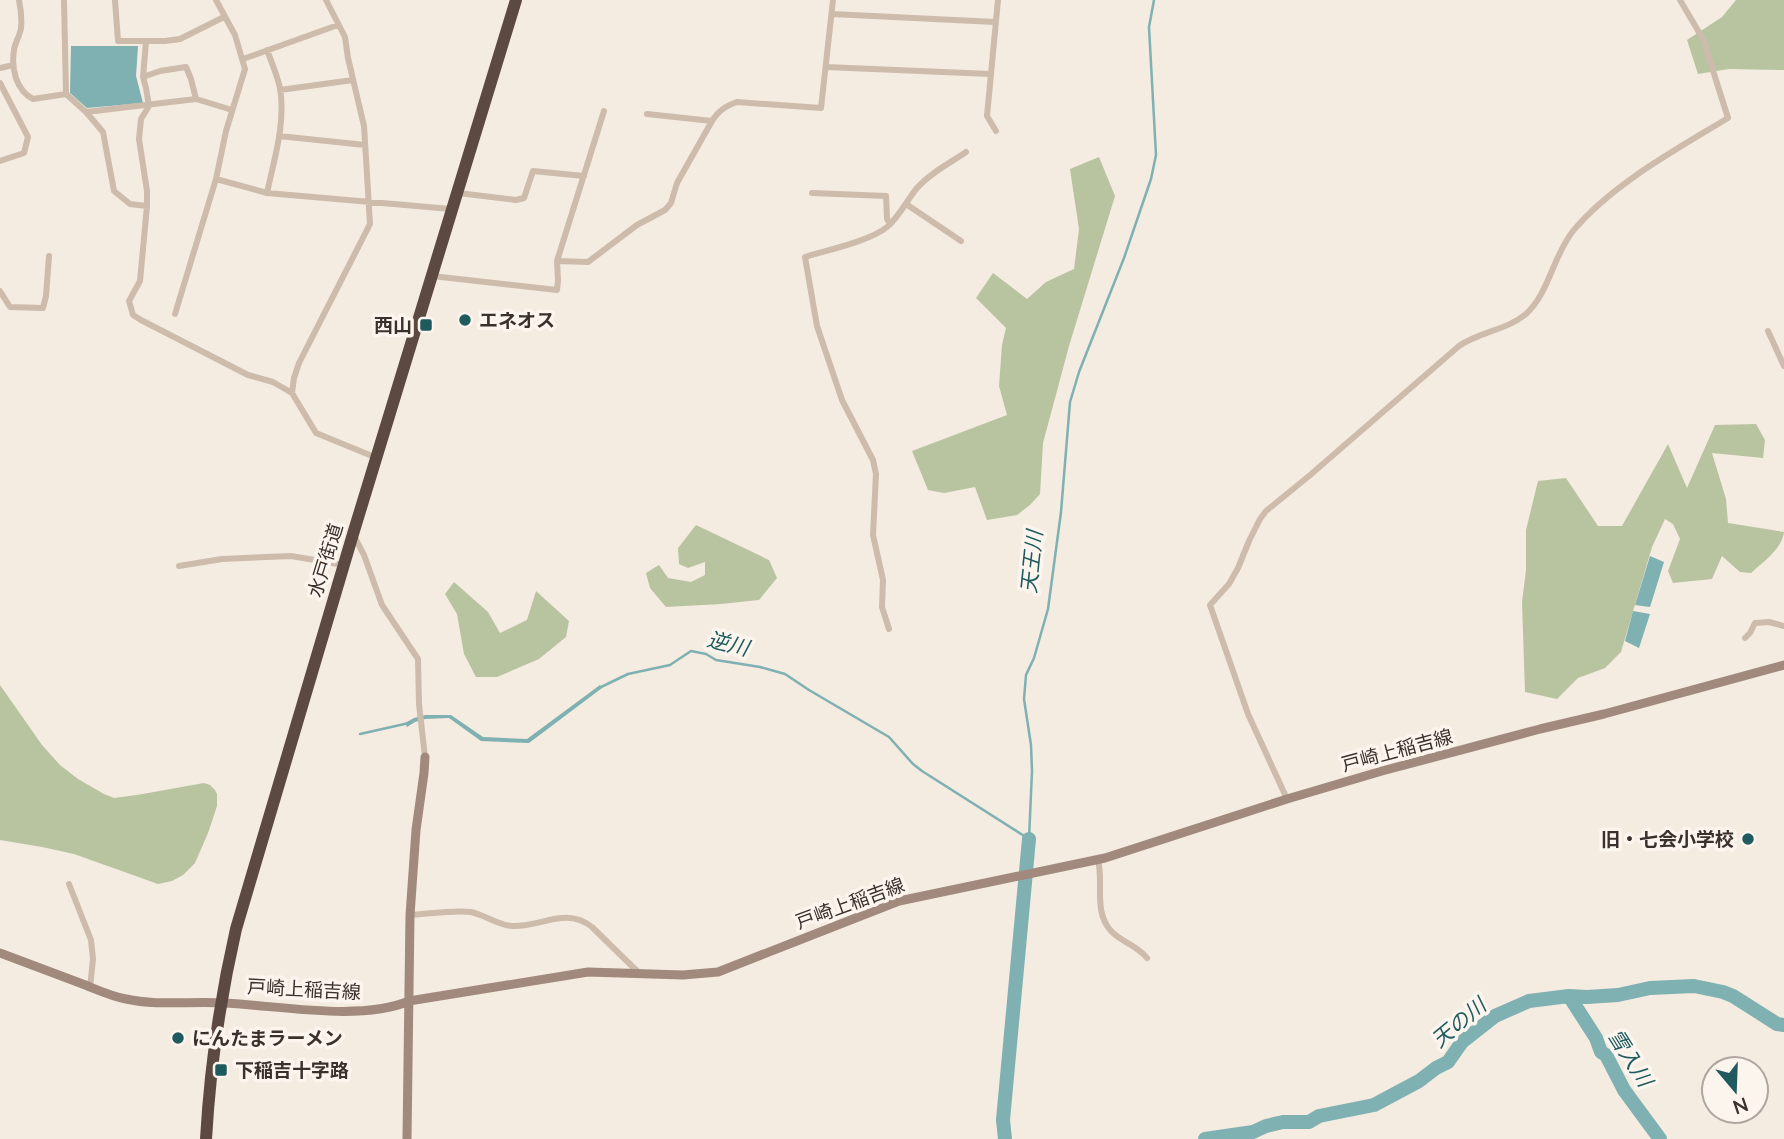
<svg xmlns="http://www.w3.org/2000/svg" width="1784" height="1139" font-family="Lato,'Noto Sans JP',sans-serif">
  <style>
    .green { fill: #b8c4a0 }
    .water { fill: #7fb0b2 }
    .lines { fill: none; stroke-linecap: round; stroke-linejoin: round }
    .stream { stroke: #7fb0b2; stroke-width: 2.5 }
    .river { stroke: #7fb0b2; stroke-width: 14 }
    .street { stroke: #cdbbac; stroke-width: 6 }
    .secondary { stroke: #a18a7d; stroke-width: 9 }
    .highway { stroke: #5c4a42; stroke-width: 12 }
    .poi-dot { fill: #1f5a5e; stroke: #fbf5ee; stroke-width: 2.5 }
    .labels { text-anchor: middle; stroke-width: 7; stroke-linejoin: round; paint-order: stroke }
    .poi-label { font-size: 19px; font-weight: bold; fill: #3b302b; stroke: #fbf5ee; text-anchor: start }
    .street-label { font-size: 19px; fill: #3b302b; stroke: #fbf5ee }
    .water-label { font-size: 21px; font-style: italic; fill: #1f5a5e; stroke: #fbf5ee }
  </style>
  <rect width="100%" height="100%" fill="#f4ebe1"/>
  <path class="green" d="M1736,0H1784V70L1729,69L1698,74L1687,40L1722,17Z
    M1099,157L1115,196L1069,346L1043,443L1040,494L1030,505L1017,515L987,520L975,487L944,493L928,490L912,451L1007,415L999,386L1002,345L1006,328L976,298L993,273L1027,299L1046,282L1074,269L1079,229L1070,169Z
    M1756,424L1765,440L1763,458L1712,453L1726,499L1728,523L1784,532C1782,549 1763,562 1751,573L1740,572L1722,556L1712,579L1673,583L1668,571L1680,539L1673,524L1665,519L1652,547L1621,652L1605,668L1578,678L1557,699L1525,692L1522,602L1526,570V530L1538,481L1566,478L1598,526H1622L1668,444L1687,488L1715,425Z
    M696,525L769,560L777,578L759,600L721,604L666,607L650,588L646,573L659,565L668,578L691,582L705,575V562L688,568L679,564L678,548Z
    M454,582L488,612L500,633L527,620L536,591L569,621L566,637L539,659L497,677H476L464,654L457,614L445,594Z
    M0,685L42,745L60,765L78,779L104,794L114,798L137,795L204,783L210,785L215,790L217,794V806L208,833L195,863L183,875L172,881L158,884L74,854L42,847L0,840Z"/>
  <path class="water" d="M71,46H138L136,76L143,103L87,108L70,93Z
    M1650,556L1664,562L1650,607L1635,605Z
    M1633,611L1650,614L1639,648L1625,641Z
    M600,685L602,688L529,743L481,741L449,718L425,719L415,722L407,727L405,723L414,718L425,715H451L483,737L527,739Z"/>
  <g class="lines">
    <path class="stream" d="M599,688L628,674L670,665L691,651L706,654L716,660L760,667L785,674L809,690L889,737L913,764L922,771L1029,839L1032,771L1031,745L1024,699L1026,675L1034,658L1048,609L1061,512L1070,402L1079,372L1124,258L1151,179L1156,155L1149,27L1154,0
      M360,734L409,723"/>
    <path class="river" d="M1569,996L1596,1038L1601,1052L1606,1055L1624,1090L1660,1139
      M1005,1139L1003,1120L1029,839
      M1205,1139L1253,1132L1266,1126L1283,1122H1309L1319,1116L1374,1105L1419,1081L1436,1068L1448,1062L1462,1042L1495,1016L1529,1001L1569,996L1587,997L1618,995L1650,988L1694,986L1723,992L1733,996L1777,1024L1784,1025"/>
    <path class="street" d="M19,0C21,10 22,19 21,28C20,36 15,42 14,50C11,69 16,90 33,99L66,94L86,112L103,132L114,191L130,204L147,206
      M64,0L66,94
      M115,0L118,41H165L180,39L224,17
      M832,14L995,22
      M146,42L143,77L146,88L149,106L141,119L139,139L147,191V206L140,281L129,301L133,315L141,320L248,375L273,382L292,393L316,433L377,458
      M243,59L338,25
      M826,67L990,74
      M0,68L13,65
      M143,77L160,71L186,67L191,79L196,99
      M0,83L28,137L24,153L0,161
      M280,90L353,80
      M86,112L196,99L232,110
      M647,114L712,121
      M996,131L987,116L998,0
      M279,136L365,145
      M216,179L267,193L451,209
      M267,193C274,160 286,122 280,88C277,75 272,63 267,50
      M458,193L516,200L524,198L533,171L584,176
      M812,193L886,196L887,219L890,224
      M906,204L961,241
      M557,261L588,262L637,225L665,210L671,203L677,183L712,121C719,110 726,106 737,102L821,108L833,0
      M432,276L557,290L558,281L557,261L604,111
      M0,291L10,307L43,308L46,296L49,256
      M175,314L216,179L226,131L245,69L235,35L216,0
      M1768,331L1784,366
      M292,393L294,378L299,363L370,224L364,126L348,58L345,37L326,0
      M354,536L364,555L382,605L418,659L419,704L425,757
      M179,566L222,559L291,556L344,565
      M889,629L882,607L883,580L873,535L876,474L873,460L842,400L817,326L805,257C828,250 870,241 887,227C899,217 907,200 917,188C930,173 950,163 966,152
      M1745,638L1750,633L1755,623L1769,622L1784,626
      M1287,799L1248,714L1210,605L1229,584L1238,568L1249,541L1260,519L1266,511L1309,476L1459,346C1479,332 1507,330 1526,314C1549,293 1553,256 1573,231C1612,184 1677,149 1728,118L1703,39L1680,0
      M1098,860C1104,883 1093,911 1111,931C1121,942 1137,945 1147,958
      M69,884L91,940L93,959L90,988
      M410,915C427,914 454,910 471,912C485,915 498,925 512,926C540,928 565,906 592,927L638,972"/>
    <path class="secondary" d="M0,953C27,963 54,973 80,983C96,989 110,996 126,999C157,1006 191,1001 223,1003C276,1005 360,1022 409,1001L588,972L683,975L718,972L899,901L1105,858L1287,799L1382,771L1540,729L1604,714L1784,665
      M407,1139L410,915L416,830L424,773L425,757"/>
    <path class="highway" d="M206,1139C210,1068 220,999 236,929L353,534L516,0"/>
  </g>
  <g class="poi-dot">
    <circle cx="465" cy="320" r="7"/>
    <rect x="419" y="318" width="14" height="14" rx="3.5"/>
    <circle cx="1748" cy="839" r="7"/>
    <circle cx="178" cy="1038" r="7"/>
    <rect x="214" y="1063" width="14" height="14" rx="3.5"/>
  </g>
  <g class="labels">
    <g class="poi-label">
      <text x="479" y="327">エネオス</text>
      <text x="412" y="332" text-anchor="end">西山</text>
      <text x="1734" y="846" text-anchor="end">旧・七会小学校</text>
      <text x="192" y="1045">にんたまラーメン</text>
      <text x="235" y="1077">下稲吉十字路</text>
    </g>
    <g class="street-label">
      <text transform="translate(325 560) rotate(-73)" y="7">水戸街道</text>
      <text transform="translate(1397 750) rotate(-15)" y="7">戸崎上稲吉線</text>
      <text transform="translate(850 903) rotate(-20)" y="7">戸崎上稲吉線</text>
      <text transform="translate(304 989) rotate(3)" y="7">戸崎上稲吉線</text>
    </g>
    <g class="water-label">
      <text transform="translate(1032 562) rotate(-84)" y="7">天王川</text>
      <text transform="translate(728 644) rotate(14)" y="7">逆川</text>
      <text transform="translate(1459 1023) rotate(-40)" y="7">天の川</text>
      <text transform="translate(1630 1058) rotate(58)" y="7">雪入川</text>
    </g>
  </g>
  <g transform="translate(1735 1090) rotate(161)"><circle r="33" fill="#fbf5ee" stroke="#aea6a0" stroke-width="2"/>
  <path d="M0-5L12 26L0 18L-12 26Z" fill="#1f5a5e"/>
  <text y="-10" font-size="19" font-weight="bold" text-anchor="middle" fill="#3b302b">N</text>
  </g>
</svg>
